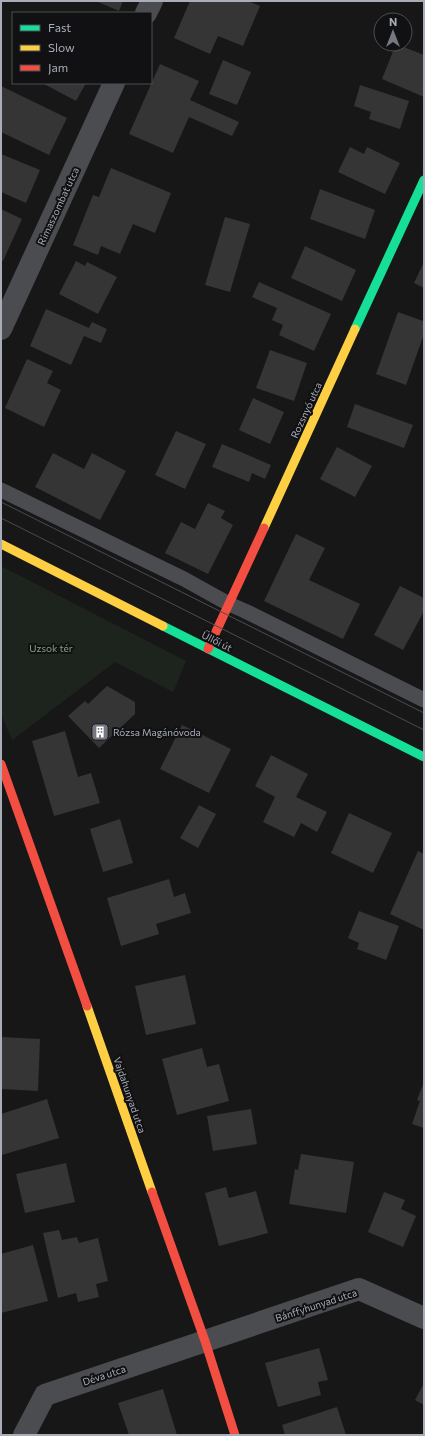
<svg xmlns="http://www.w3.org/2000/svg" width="425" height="1436" font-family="Commissioner,sans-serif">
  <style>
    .green { fill: #1d241e }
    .building { fill: #353536 }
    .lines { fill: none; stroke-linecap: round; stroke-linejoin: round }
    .lane { stroke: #4b4c50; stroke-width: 15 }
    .street { stroke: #4b4c50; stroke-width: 22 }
    .fast { stroke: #16e098; stroke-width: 9 }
    .slow { stroke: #ffcf43; stroke-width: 9 }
    .jam { stroke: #f24e42; stroke-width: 9 }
    .tram { stroke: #4b4c4f; stroke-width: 1 }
    .labels { text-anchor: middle; stroke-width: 4; stroke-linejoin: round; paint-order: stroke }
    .street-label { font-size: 10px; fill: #a8adb8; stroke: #111113 }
    .park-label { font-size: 10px; fill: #7fa381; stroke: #111113 }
    .poi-label { font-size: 10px; fill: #a8adb8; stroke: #111113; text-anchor: start }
  </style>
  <rect width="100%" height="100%" fill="#171717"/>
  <path class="green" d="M1,566L186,661L173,692L115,662L12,740L1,714Z"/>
  <path class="building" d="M96,1H123L119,11Z
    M190,1H248L260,6L243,46L218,36L210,54L174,38Z
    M396,44L424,55V97L382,79Z
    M223,60L251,72L237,105L209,94Z
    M160,64L199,81L190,100L239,122L232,136L189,117L173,153L129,134Z
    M42,83H86L76,101Z
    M360,85L409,101L400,129L369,119L371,112L354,106Z
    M1,86L67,118L49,155L1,132Z
    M350,147L364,154L367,147L400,163L385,194L338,172Z
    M1,154L40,170L26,203L1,192Z
    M111,168L171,193L155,233L133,224L120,254L101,246L98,255L73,245L93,195L99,197Z
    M320,189L375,210L365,239L310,219Z
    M1,209L22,219L3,261L1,260Z
    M225,217L250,224L230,292L205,285Z
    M305,246L356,270L342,301L291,278Z
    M76,261L85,266L87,262L117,277L98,314L59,294Z
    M424,262V288L414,283Z
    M259,282L331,314L314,351L279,335L283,325L272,320L277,308L252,297Z
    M46,309L89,328L92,322L107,329L101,343L84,336L71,365L30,346Z
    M398,312L423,321L424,319V334L406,385L376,374Z
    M270,350L307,363L294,401L256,388Z
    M27,359L53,371L47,383L61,390L44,427L5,408Z
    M253,398L284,412L270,444L239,430Z
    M355,404L413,425L404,448L347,427Z
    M176,431L206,444L185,489L155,475Z
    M222,444L271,465L265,479L252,473L249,482L212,467Z
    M337,447L372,466L355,497L320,479Z
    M53,453L84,469L92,453L126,471L100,520L35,487Z
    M208,503L225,511L221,518L233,525L208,574L165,553L181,522L195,529Z
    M296,534L325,548L309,580L360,604L343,639L264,601Z
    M400,586L424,598V611L403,650L374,635Z
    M107,686L135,702V714L99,748L68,716L85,701L88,704Z
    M182,725L231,749L209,793L160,769Z
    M65,731L78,777L91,773L100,803L54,816L32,741Z
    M271,755L308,774L296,797L327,812L317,832L301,823L294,837L263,822L275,797L255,786Z
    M199,805L216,814L198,848L180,838Z
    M349,813L392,833L373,873L331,853Z
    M120,819L133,863L103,872L90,829Z
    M418,851L424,854V930L390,914Z
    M169,879L174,897L185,893L191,913L156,924L159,934L121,946L107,898Z
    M359,911L399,926L386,960L357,949L359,943L348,938Z
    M185,975L196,1024L146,1035L135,986Z
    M1,1037L40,1039L38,1091L1,1089Z
    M202,1048L207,1067L219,1064L229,1101L177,1115L162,1059Z
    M424,1082V1128L412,1124L420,1101L417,1100Z
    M47,1099L59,1138L2,1155L1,1151V1114Z
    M251,1109L257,1144L213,1151L207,1116Z
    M301,1154L354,1162L346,1213L289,1204L295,1169L298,1170Z
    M66,1163L75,1202L25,1213L16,1174Z
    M226,1187L229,1198L256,1191L268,1233L219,1246L205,1193Z
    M384,1192L405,1200L401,1209L416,1216L403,1247L368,1232Z
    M59,1230L62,1240L77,1237L79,1243L98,1238L108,1281L96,1284L99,1297L78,1302L76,1293L58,1298L43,1233Z
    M33,1245L48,1301L1,1313V1254Z
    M319,1348L328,1380L318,1382L321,1395L278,1407L265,1363Z
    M424,1383V1405L415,1400Z
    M163,1389L177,1435H129L118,1403Z
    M337,1407L346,1435H285L282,1425Z"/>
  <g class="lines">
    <path class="lane" d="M1,490L184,579L229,604L245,611L424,700"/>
    <path class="street" d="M146,13L152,1
      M1,329L114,83
      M24,1435L45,1395L359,1289L424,1318"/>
    <path class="fast" d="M355,329L424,180
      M163,626L424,757"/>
    <path class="slow" d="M264,528L355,329
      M1,544L163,626
      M87,1006L152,1192"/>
    <path class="jam" d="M208,649L264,528
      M1,764L87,1006
      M152,1192L205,1341L235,1435"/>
    <path class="tram" d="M1,502L424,713
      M1,518L424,730"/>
  </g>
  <defs>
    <symbol id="building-square" viewBox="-11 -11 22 22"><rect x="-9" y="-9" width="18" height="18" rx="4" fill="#757880" stroke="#111113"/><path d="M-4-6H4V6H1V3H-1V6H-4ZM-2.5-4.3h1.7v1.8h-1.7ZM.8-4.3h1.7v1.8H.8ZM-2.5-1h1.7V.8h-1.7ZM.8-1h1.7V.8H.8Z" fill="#fff"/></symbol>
  </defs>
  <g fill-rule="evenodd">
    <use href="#building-square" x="90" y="722" width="20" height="20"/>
  </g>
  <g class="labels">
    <g class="street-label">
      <text transform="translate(58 206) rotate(-65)" y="4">Rimaszombat utca</text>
      <text transform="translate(306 410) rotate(-65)" y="4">Rozsnyó utca</text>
      <text transform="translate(217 641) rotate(27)" y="4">Üllői út</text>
      <text transform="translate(130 1095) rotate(71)" y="4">Vajdahunyad utca</text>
      <text transform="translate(316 1305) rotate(-18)" y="4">Bánffyhunyad utca</text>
      <text transform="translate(104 1375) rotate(-18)" y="4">Déva utca</text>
    </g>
    <g class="park-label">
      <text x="51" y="652">Uzsok tér</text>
    </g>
    <g class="poi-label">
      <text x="113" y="736">Rózsa Magánóvoda</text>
    </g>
  </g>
  <rect width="425" height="1436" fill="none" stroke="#a8adb8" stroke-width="4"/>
  <rect x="12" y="12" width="140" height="72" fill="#111113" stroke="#4d4f55"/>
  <rect x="20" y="25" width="20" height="6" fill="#16e098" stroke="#4d4f55"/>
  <text x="48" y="32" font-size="12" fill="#a8adb8">Fast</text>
  <rect x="20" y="45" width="20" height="6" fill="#ffcf43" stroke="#4d4f55"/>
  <text x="48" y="52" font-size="12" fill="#a8adb8">Slow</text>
  <rect x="20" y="65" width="20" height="6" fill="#f24e42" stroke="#4d4f55"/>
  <text x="48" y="72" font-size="12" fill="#a8adb8">Jam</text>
  <g transform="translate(393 32)"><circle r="19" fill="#111113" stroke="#4d4f55"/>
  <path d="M0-3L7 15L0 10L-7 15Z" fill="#757880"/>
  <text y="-6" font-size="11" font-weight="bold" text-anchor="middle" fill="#a8adb8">N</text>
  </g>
</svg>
